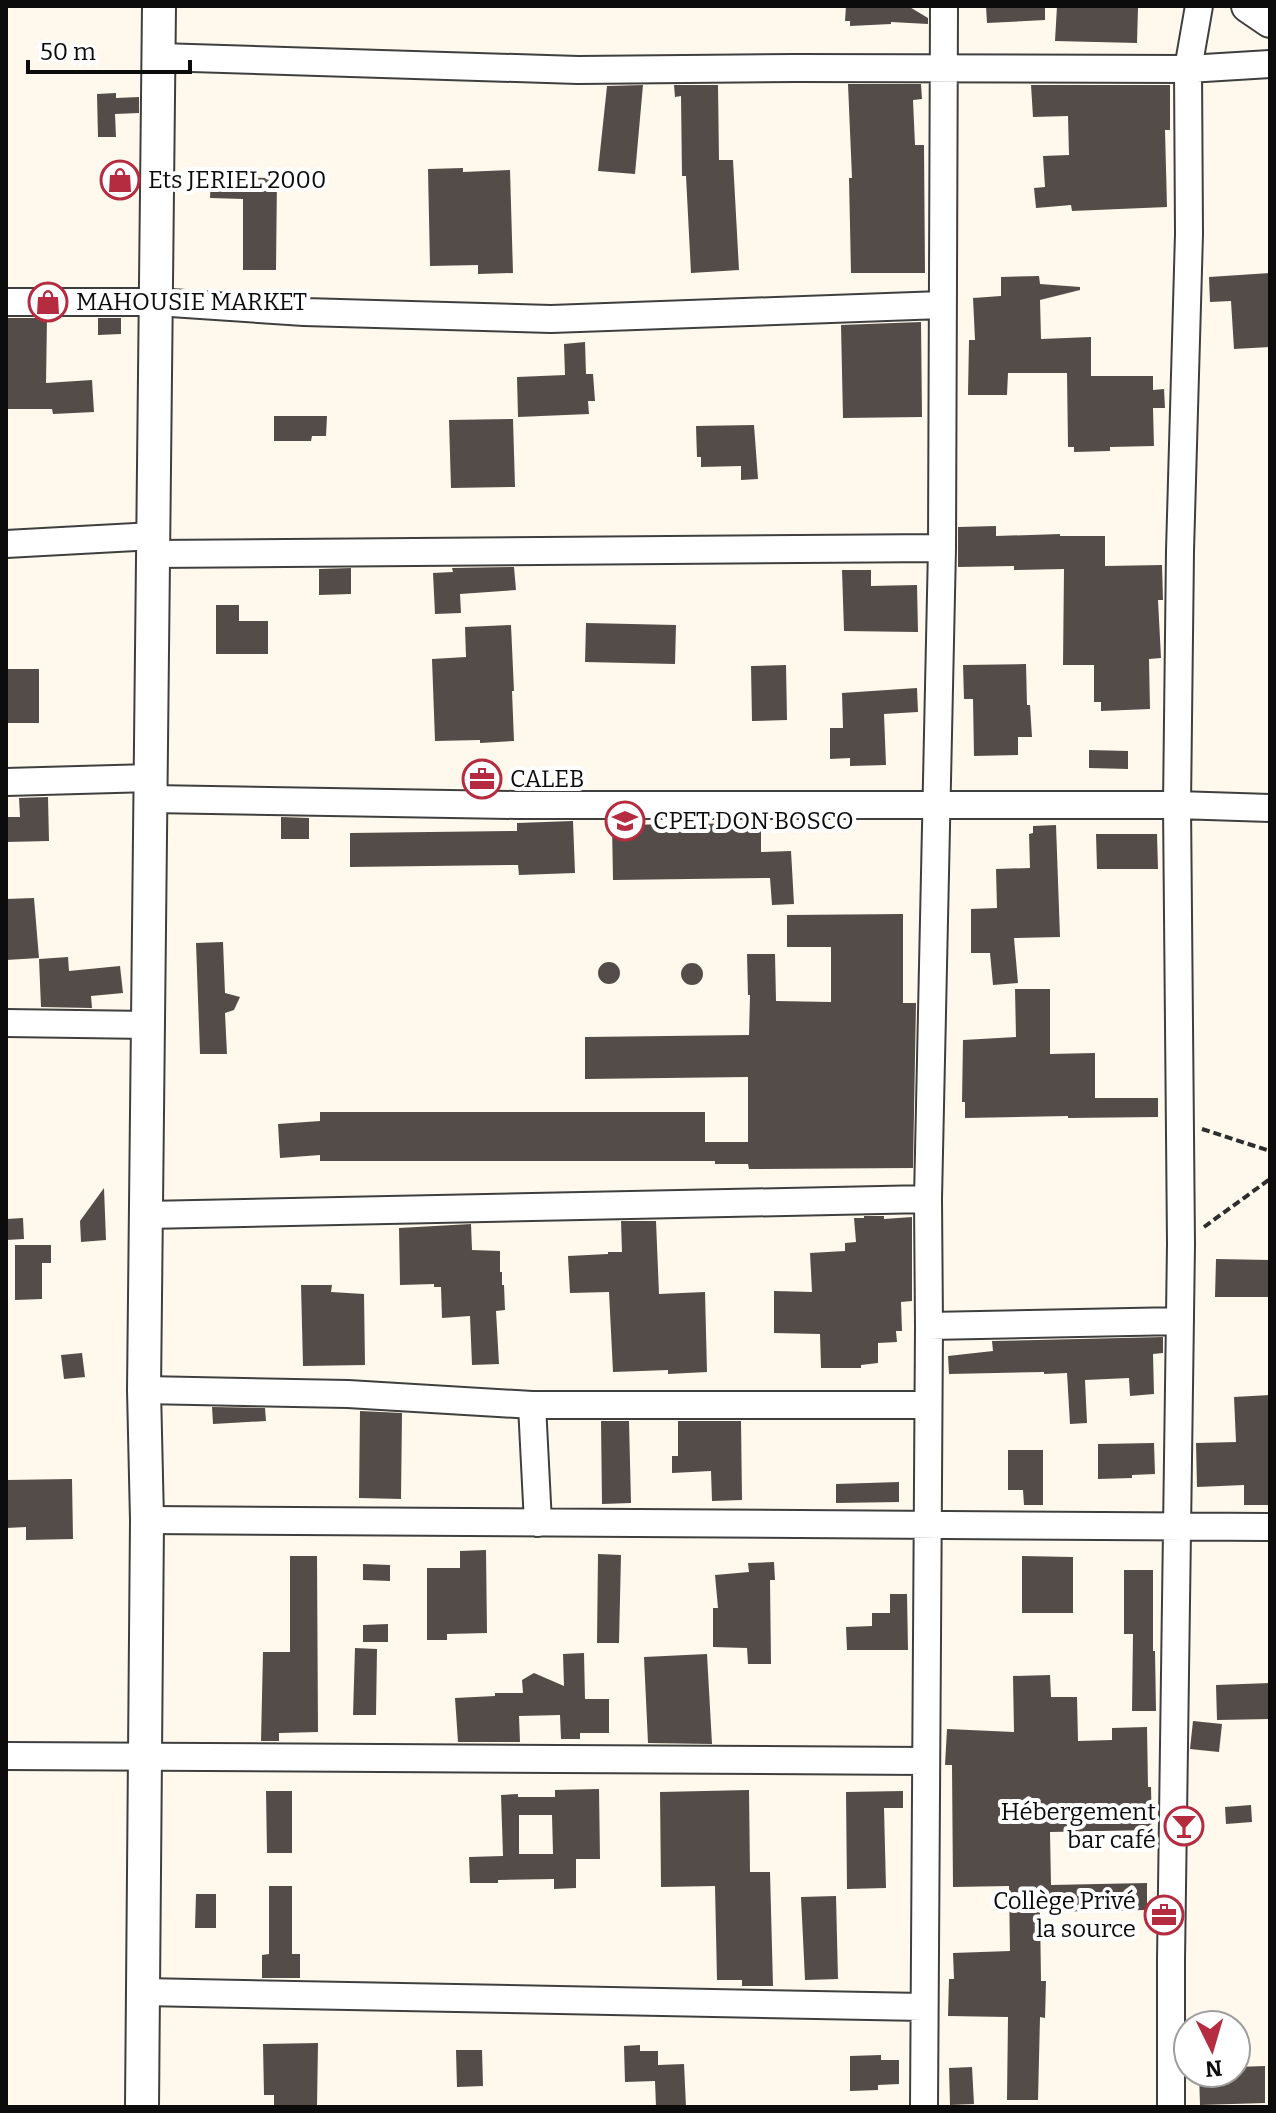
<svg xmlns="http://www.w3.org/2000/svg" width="1276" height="2113" font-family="Bitter,serif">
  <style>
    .building { fill: #544c49; fill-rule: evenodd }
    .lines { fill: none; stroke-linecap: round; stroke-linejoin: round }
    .minor-casing { stroke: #3f3f3f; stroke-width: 30 }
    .tertiary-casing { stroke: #3f3f3f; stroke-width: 36 }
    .path { stroke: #2e2e2e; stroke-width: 4; stroke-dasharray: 8 4; stroke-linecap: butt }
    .minor { stroke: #fff; stroke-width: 26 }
    .tertiary { stroke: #fff; stroke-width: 32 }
    .labels { text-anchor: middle; stroke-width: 8; stroke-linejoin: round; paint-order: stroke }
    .poi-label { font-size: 24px; fill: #0c0c0c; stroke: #fff; text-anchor: start }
  </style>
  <rect width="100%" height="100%" fill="#fef9ec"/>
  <path class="building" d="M846,6H908L928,18V24L891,22V24L850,26V21H845Z
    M986,6H1045V20L987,23Z
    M1057,6L1138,8L1137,43L1055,41Z
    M848,84H921L922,99L913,100L915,145H924L925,273H851L849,178H852Z
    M643,85L635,174L598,171L607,86Z
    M674,85H718L719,160H733L739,270L691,273L686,176H682L681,96L675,97Z
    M1031,85H1170V130H1165L1167,207L1072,211L1071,205L1036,208L1034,188L1045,187L1043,156L1069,155L1068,116L1033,117Z
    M116,93V98L139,97V113L115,114L116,137H98L97,94Z
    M463,168V172L510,170L513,273L478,274V265L430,266L428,169Z
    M211,177L277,178L276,270H243V199L210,198Z
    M1270,273V347L1234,349L1231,301L1210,302L1209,277Z
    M1039,276L1040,284L1080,287V290L1040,300L1041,339L1091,337V376H1153V390L1164,389L1165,408H1153L1154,446L1110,447V451L1074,452V447H1068L1067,373H1008L1007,395H968L969,340H975L973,298L1001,296V277Z
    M6,318H47L46,383L92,380L94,412L53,414L52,409H6Z
    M98,318H121V334L98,335Z
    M921,322L922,417L843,418L841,325Z
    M585,342L586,374H593L595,401H588L589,414L518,417L517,377L565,375L564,344Z
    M274,416H327L326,436H312L311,441H274Z
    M513,419L515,487L451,488L449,420Z
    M754,425L758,479L741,480V466L701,467V457H697L696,426Z
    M996,526V536L1060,534V536H1105V566L1162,565L1163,600H1158L1161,658L1149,659L1150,709L1101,711V702H1094V665H1063L1064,569L1014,570V566L958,567V527Z
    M514,567L516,590L460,594L461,613L435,614L433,573L453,572L452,568Z
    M351,568V594L319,595V569Z
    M842,570H871V586L917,585L918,632L844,631Z
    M216,605H239V621H268V654H216Z
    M586,623L676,625L675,664L585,662Z
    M511,625L514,691H512L514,741L480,743V740L435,741L432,659L466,657L465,627Z
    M1026,664L1027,705H1030L1032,737H1018V755L974,756L973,699H964L963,665Z
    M786,665L787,720L752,721L751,666Z
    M6,669H39V723H6Z
    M917,688L918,712L884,714L886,765L850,766V758L830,759V728H843L842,693Z
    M1089,750L1128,751V769L1089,768Z
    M48,797L49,841L6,842V817H20L19,798Z
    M281,817L309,818V839H281Z
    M573,821L575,873L519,875L518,865L350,867V833L517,831V823Z
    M761,823V852L791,851L794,904L772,905L770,878L613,880L612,825Z
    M1056,825L1060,937L1014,938L1018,983L993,985L990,953H971V909L997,908L996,869L1030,868L1029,834L1033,833V826Z
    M1096,834H1157L1158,869H1097Z
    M34,898L39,958L6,960V899Z
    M903,914V1003H916L913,1168L749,1169L748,1164H715V1161H320V1155L280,1158L278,1124L320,1121V1112H705V1142H748V1077L585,1079V1037L749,1035L750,995H748L747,954H775L776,1001L831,1002V947H787V915Z
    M223,942L225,993L240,997L234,1010L225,1013L227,1054H200L196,943Z
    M68,957L69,971L120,966L123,993L91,996L92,1008L41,1007L39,959Z
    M598 973a11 11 0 1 1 22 0a11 11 0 1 1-22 0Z
    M681 974a11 11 0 1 1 22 0a11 11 0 1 1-22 0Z
    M1015,989H1050V1054L1095,1053V1098H1158V1117L1068,1118V1116L965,1118V1102H962L963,1040L1016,1037Z
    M104,1188L106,1240L81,1242L80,1221Z
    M864,1216H884V1219L912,1217V1301L901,1302L902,1331H896L897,1342L878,1343V1363L861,1365V1368H821L820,1334L774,1333V1291L812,1292L810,1253L845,1251V1243L856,1242L854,1218H864Z
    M23,1218L24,1239L6,1240V1219Z
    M621,1221H656L659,1294L705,1292L707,1372L668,1374V1370L613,1372L609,1292L570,1293L568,1256L608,1254V1252H622Z
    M471,1224L472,1250L500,1251V1272H502V1285H504L505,1310L496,1311L499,1364L472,1365L470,1316L442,1318L441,1287H434V1284L400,1285L399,1228Z
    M15,1245H51V1263H42V1299L15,1300Z
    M1216,1259L1270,1260V1297H1215Z
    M301,1285H332L331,1292L364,1294L365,1365L303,1366Z
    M1163,1337V1353L1153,1354L1154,1394L1130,1396L1129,1378L1085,1380L1087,1423L1070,1424L1067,1373L1044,1374V1372L949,1374L948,1356L993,1351L992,1341Z
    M82,1353L85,1377L64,1379L61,1355Z
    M1270,1395V1505H1244V1485L1197,1487L1196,1443L1236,1442L1234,1397Z
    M212,1407L265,1408L266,1421L213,1424Z
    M360,1411L402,1413L401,1499L359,1498Z
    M601,1421H629L631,1503L602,1504Z
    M678,1421H741L742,1500L712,1501L711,1471L672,1473V1456H678Z
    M1154,1443L1155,1474L1132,1475V1478L1098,1479V1444Z
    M1008,1450H1043V1505H1024L1023,1490H1008Z
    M72,1479L73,1539L26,1540V1527L6,1528V1480Z
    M899,1482V1502L836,1503V1484Z
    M486,1550L487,1633L447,1634V1640H427V1568H460V1551Z
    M598,1554L621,1555L619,1643H597Z
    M290,1556H317L318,1732L279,1733V1741H261L263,1652H290Z
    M1022,1556L1073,1557V1613H1022Z
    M774,1562L775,1580H770L771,1664H748L747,1648L713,1647V1608H718L715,1575L749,1572L748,1563Z
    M363,1564L390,1565V1581L363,1580Z
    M1124,1570H1153V1651H1155L1156,1711H1132L1133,1634H1124Z
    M890,1594H907L908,1650H847L846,1627L872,1626V1613H890Z
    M388,1624V1642H363V1625Z
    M355,1648L377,1649L376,1715H353Z
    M584,1653L585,1699H609V1733H580V1739H561L560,1715L519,1716L520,1742H458L455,1698L495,1696V1693H523L522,1680L534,1673L564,1686L563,1654Z
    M707,1654L712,1744L648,1743L644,1657Z
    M1050,1675L1051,1697H1077L1078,1741L1112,1740V1728L1147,1727L1148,1787H1151L1152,1830L1050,1832L1051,1885L1147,1883V1910L1040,1912L1041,1981H1046L1045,2018L1040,2017L1038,2100H1007L1008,2017L948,2016L949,1979H954L953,1953L1010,1951L1009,1886L953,1887L952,1765H945L947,1729L1014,1732L1013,1676Z
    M1270,1683V1719L1217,1720L1216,1685Z
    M1193,1721L1222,1724L1219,1752L1190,1749Z
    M599,1789L600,1859H576V1888L554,1889V1879L498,1880V1883H470L469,1857L503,1856L501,1795L518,1794V1797H555V1790ZM519,1815H552L553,1854H519Z
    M749,1790L750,1872H770L773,1986H742V1980H717L715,1886L661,1887L660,1792Z
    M266,1791H292V1853H267Z
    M903,1791V1808H884L886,1888L847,1889L846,1792Z
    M1251,1805L1252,1822L1226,1824L1225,1807Z
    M269,1886H292V1954H300V1978H262V1955L269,1954Z
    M196,1894H216V1928H195Z
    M836,1896L838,1979L805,1980L801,1897Z
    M318,2043L317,2107H274V2095H264L263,2044Z
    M640,2045V2051H658V2065L684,2064L686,2107H656L655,2081L625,2082L624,2046Z
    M456,2050H482L483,2086L457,2087Z
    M881,2055V2060H899V2084L878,2085V2090L850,2091V2056Z
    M1265,2066V2103L1200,2105L1199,2073H1236V2067Z
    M972,2067L974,2104L950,2105L949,2068Z"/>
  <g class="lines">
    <defs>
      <path id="minor" d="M159,57L578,70L795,68L1188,69L1270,64
        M6,302H156L304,312L551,319L942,305
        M6,544L154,536
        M153,554L942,548
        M6,782L151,778
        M151,799L516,805H1177L1270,808
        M6,1023L149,1025
        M146,1215L928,1199
        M929,1326L1180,1321
        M144,1390L348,1394L532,1405H928
        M532,1405L538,1523
        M147,1520L1270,1527
        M6,1756L926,1761
        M143,1992L923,2007
        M924,2107L929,1326L928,1199L942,548L944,6
        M1171,2107V1960L1181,1244L1177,805L1180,551L1189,234L1188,69L1199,6"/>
      <path id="tertiary" d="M1248,6L1270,21
        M142,2107L147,1520L144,1390L159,6"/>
    </defs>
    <use href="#minor" class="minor-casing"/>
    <use href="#tertiary" class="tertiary-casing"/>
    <path class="path" d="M1202,1129L1270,1151
      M1204,1227L1270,1179"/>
    <use href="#minor" class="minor"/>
    <use href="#tertiary" class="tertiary"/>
  </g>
  <defs>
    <symbol id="shop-ring" viewBox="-11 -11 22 22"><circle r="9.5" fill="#fff" stroke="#b52b3f" stroke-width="1.5"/><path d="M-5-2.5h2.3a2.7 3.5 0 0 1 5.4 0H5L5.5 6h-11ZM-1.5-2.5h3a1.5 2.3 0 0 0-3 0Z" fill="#b52b3f"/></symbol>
    <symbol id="office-ring" viewBox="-11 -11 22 22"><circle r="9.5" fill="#fff" stroke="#b52b3f" stroke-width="1.5"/><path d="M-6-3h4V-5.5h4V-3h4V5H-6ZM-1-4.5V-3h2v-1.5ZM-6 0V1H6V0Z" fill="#b52b3f"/></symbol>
    <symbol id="school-ring" viewBox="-11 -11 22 22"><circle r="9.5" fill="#fff" stroke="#b52b3f" stroke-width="1.5"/><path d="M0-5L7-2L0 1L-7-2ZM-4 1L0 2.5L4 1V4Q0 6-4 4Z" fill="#b52b3f"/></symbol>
    <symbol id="bar-ring" viewBox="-11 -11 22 22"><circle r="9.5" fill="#fff" stroke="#b52b3f" stroke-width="1.5"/><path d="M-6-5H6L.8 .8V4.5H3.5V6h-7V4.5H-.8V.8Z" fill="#b52b3f"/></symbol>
  </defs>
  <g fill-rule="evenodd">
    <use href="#shop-ring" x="98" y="158" width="44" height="44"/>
    <use href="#shop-ring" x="26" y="280" width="44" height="44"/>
    <use href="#office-ring" x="460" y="757" width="44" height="44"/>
    <use href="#school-ring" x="603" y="799" width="44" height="44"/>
    <use href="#bar-ring" x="1162" y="1804" width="44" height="44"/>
    <use href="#office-ring" x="1142" y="1893" width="44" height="44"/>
  </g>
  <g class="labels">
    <g class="poi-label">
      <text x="148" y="188">Ets JERIEL 2000</text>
      <text x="76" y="310">MAHOUSIE MARKET</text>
      <text x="510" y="787">CALEB</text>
      <text x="653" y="829">CPET DON BOSCO</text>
      <text x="1156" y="1820" text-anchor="end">Hébergement<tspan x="1156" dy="28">bar café</tspan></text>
      <text x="1136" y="1909" text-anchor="end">Collège Privé<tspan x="1136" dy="28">la source</tspan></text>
    </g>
  </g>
  <rect width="1276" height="2113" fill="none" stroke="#0c0c0c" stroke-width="16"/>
  <g transform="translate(1212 2049) rotate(175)"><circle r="38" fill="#ffffff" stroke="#9e9e9e" stroke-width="2"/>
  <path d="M0-6L14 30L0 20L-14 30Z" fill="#b52b3f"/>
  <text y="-12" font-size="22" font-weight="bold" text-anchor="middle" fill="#0c0c0c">N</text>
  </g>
  <path d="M28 60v12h162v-12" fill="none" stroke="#0c0c0c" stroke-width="4"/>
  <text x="40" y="60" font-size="24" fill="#0c0c0c" stroke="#ffffff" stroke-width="6" paint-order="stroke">50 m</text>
</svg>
